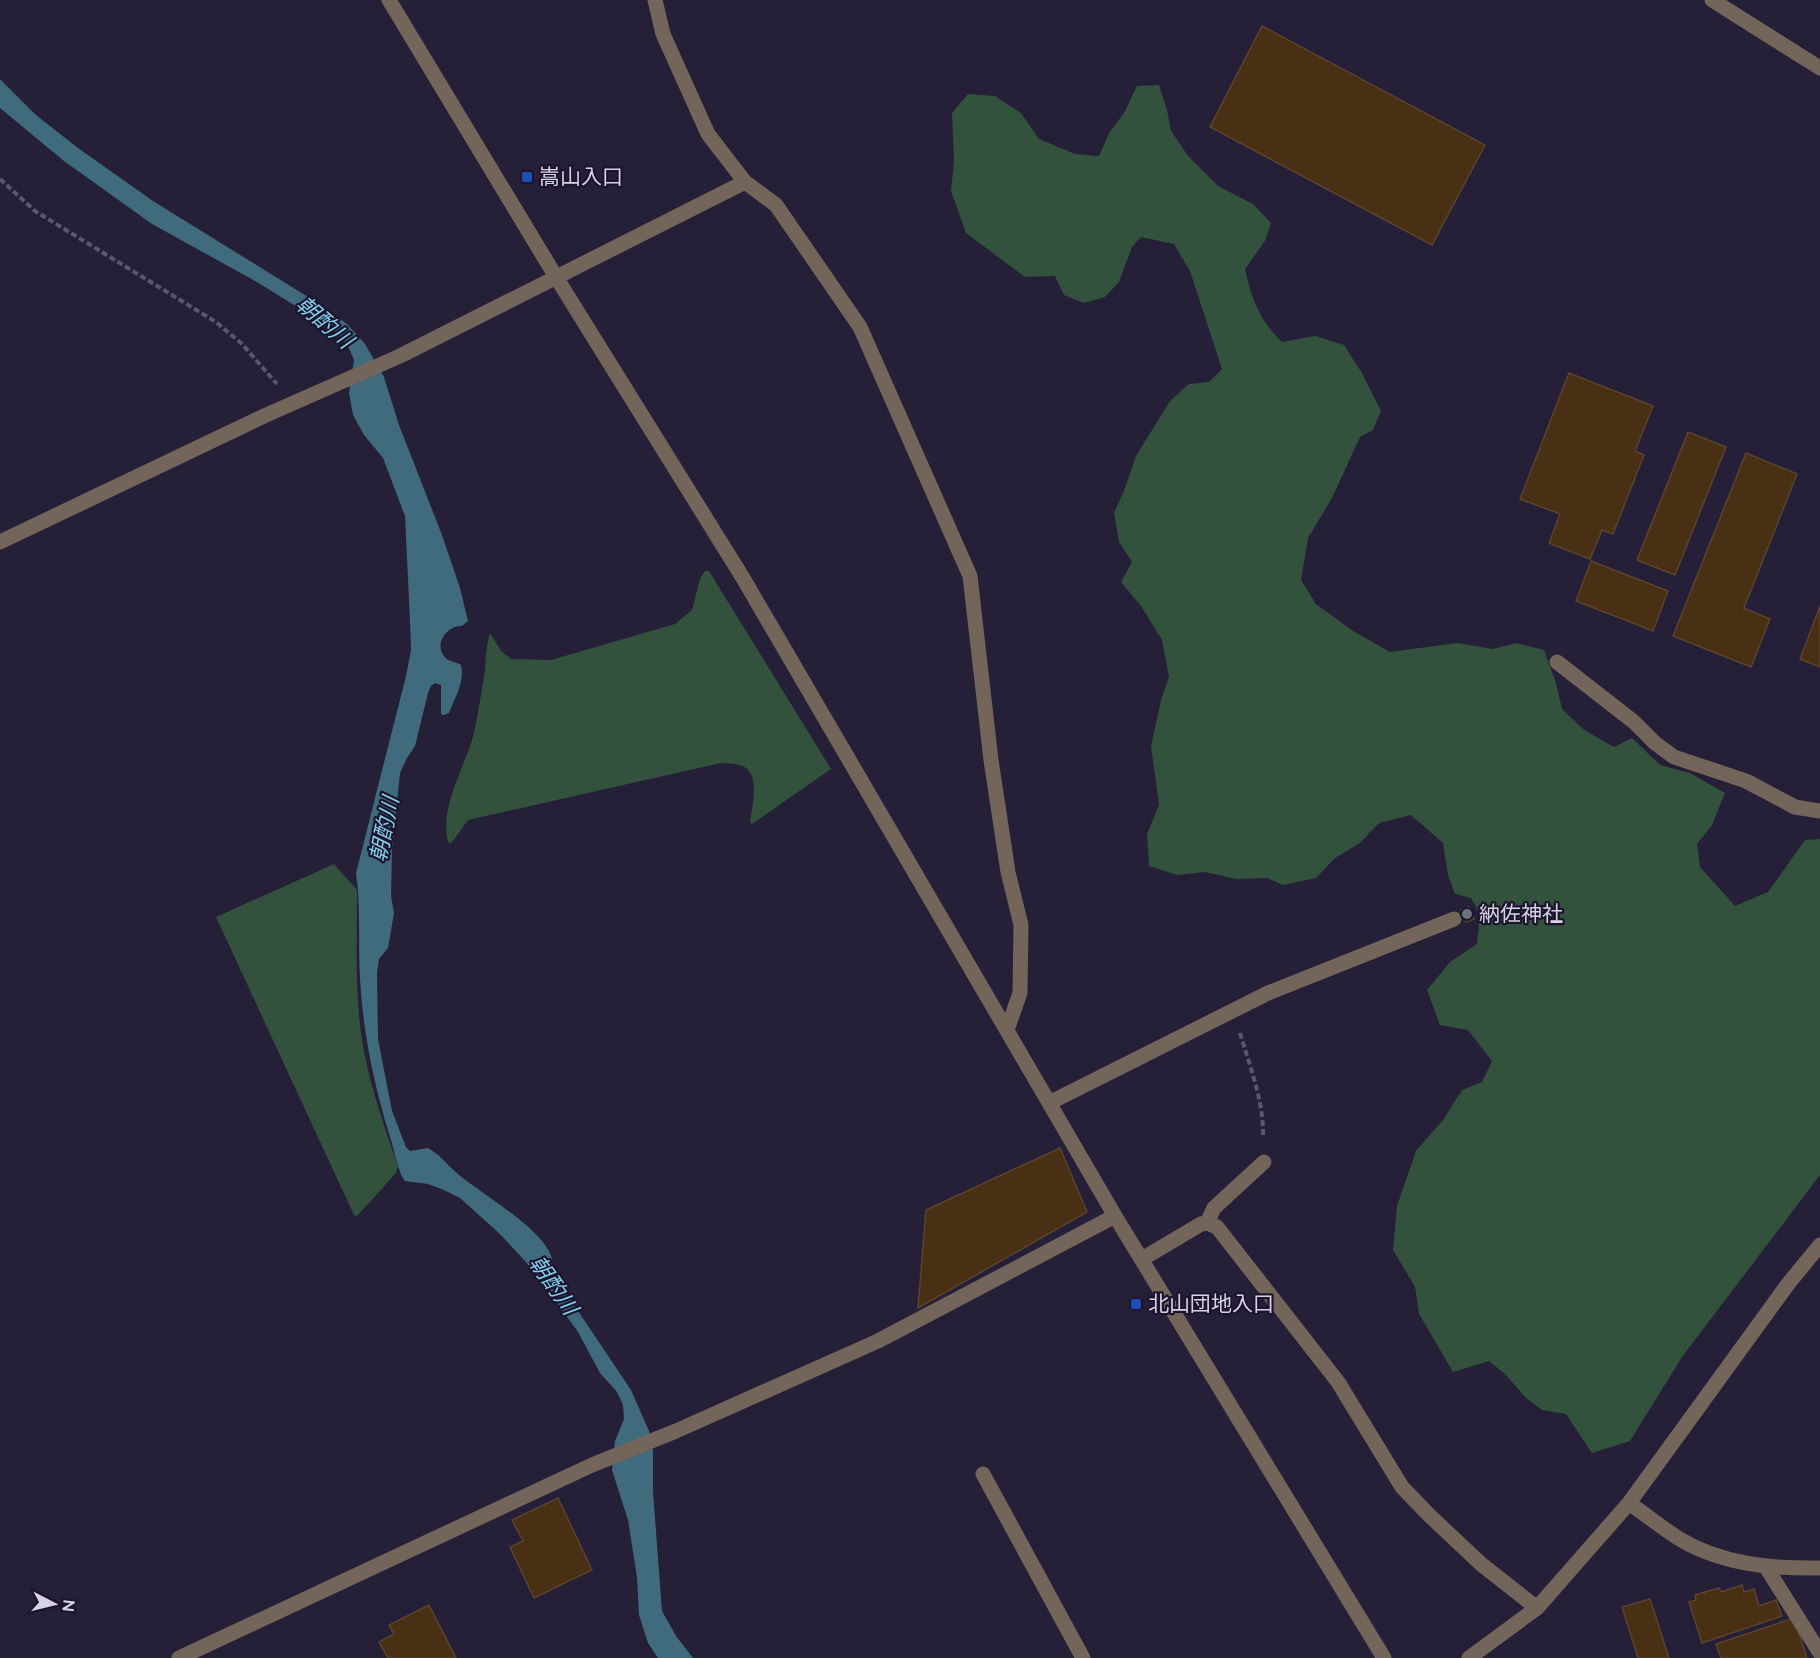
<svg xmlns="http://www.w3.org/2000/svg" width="1820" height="1658" font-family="Raleway,'Noto Sans JP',sans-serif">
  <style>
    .green { fill: #32523d }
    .water { fill: #3f6b7c }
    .building { fill: #493014; stroke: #5a442d; stroke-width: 1.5 }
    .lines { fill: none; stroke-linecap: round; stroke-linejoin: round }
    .path { stroke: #5c566c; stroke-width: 4; stroke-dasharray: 6 3; stroke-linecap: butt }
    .minor { stroke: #73655a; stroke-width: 15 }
    .transit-dot { fill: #1a4fb4; stroke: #1c152d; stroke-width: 2 }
    .worship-dot { fill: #6b7280; stroke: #1c152d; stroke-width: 2 }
    .labels { text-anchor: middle; stroke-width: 4.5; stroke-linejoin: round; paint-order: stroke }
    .poi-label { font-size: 21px; fill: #d6d2e3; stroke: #1c152d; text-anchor: start }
    .water-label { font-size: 22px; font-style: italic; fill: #82ceeb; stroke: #1c152d }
  </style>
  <rect width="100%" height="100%" fill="#261f38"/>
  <path class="green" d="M1159,85L1167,110L1171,131L1188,156L1218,186L1253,204L1271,223L1265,241L1245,269C1252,300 1259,319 1282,342L1315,336L1344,345L1362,373L1381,411L1373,430L1360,437L1332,498L1308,538L1301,580L1316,604L1353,631L1390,652L1457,643L1493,649L1516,643L1544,650L1556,683L1562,709L1584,730L1614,747L1632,738L1660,765L1690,773L1725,793L1712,825L1697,844L1700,867L1735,906L1768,892L1805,840L1820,839V1175L1682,1357L1630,1441L1592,1453L1566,1414L1542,1410L1525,1397L1505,1374L1489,1361L1453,1372L1419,1314L1415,1287L1393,1250L1397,1206L1416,1151L1443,1120L1462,1090L1482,1082L1492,1061L1468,1030L1440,1025L1427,990L1450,962L1477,944L1480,914L1471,898L1455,894L1448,875L1443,843L1411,815L1379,823L1360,843L1335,858L1316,878L1283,885L1267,878L1236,879L1205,872L1177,875L1149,866L1147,834L1159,805L1151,746L1161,700L1169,677L1162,640L1141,606L1121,582L1132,562L1119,542L1114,513L1124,491L1136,456L1170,401L1189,384L1209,382L1222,369L1190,271L1174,244L1141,237L1132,247L1119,282L1105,297L1084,303L1064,295L1055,276L1025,277L966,233L951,191L954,161L952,113L968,94L995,96L1021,113L1039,139L1075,154L1099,156L1109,133L1124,113L1137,86Z
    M705,571H709L831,769L752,824L750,822C752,806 762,772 740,765C734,763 727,764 721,763L468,820L453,841L449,844C437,810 466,766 474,733C478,713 482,690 485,670C486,657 486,646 490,633L501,651L511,659L551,660L675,624L692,610L700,579Z
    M334,864L357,890C357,935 355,979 360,1024C365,1073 382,1119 398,1166L396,1173L357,1216L354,1215L216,917Z"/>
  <path class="water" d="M0,79L36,115L78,148L153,201L321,305L347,324L365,344L384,377L399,425L442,535L460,588L468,621L462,626C447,625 434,644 444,656C448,662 455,661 461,665C465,682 455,697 449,713L444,715L441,714V685L435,683L431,686L428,693L415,746L407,758L400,773L392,851L391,896L394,913L388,948L379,959L377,973L378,1039L392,1111L406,1147L410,1151L428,1148C443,1157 447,1165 459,1175C484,1195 537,1226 550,1253C553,1259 552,1266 552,1272L631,1390L649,1431L653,1451V1492L662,1611L676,1636L693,1658H658L648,1643L639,1615L637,1577L628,1520L612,1470L615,1441L624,1419L623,1405L617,1392L600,1373L578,1332L550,1293L525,1261L500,1234L460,1198L444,1190L428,1184L405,1181C398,1172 394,1149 390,1137C374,1085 363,1033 360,979C358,943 361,908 356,873L406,676L411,650L410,621L405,516L383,458L364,435L353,415L349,393L354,360L347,344L333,330L302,310L257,282L152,224L64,161L0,108Z"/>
  <path class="building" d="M1262,26L1485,145L1432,245L1210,127Z
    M1569,373L1653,406L1635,451L1644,455L1613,534L1602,530L1590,559L1549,543L1560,514L1520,499Z
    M1688,432L1726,447L1675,575L1637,560Z
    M1746,453L1797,474L1744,608L1770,619L1751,667L1673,636Z
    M1591,561L1668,591L1653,631L1576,601Z
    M1820,606V667L1800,659Z
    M1469,907L1474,919L1466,922L1461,910Z
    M1060,1148L1087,1212L918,1308L926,1210Z
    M558,1498L592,1570L534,1598L510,1547L523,1541L512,1520Z
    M1742,1585L1744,1592L1754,1589L1759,1606L1776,1600L1782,1616L1702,1643L1689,1602L1696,1600L1695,1595L1719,1588L1721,1592Z
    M1650,1599L1669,1658H1638L1622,1607Z
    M429,1605L456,1658H388L379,1642L394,1634L389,1625Z
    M1794,1618L1807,1658H1721L1716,1644Z"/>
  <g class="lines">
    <path class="path" d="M0,179L35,211L216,322L242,344L277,384
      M1240,1033C1250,1067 1264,1102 1263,1137"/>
    <path class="minor" d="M389,0L556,277L743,578L1115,1216L1384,1658
      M655,0L663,34L708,134L745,182L776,205L860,327L970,576L991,760L1008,872L1021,925L1020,993L1007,1030
      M1712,0L1820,68
      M0,542L264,416L400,356L745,182
      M1557,662L1634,722L1655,743L1674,757L1746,781L1795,807L1820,811
      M1049,1103L1268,993L1454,919
      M1207,1223L1214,1208L1264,1162
      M1142,1259L1201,1224L1207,1223L1217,1227L1338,1382L1402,1487L1429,1515L1481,1564L1537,1608
      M983,1474L1083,1658
      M1629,1503C1645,1514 1661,1527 1678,1538C1720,1564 1771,1569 1820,1568
      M1766,1567L1820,1653
      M179,1658L592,1465L676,1431L878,1341L1115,1216
      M1469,1658L1537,1608L1629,1503L1788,1284L1820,1245"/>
  </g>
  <g class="transit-dot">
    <rect x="521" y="171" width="12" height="12" rx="3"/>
    <rect x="1130" y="1298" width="12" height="12" rx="3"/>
  </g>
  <circle class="worship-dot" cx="1467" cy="914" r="6"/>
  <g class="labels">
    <g class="poi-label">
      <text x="539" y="184">嵩山入口</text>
      <text x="1479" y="921">納佐神社</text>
      <text x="1148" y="1311">北山団地入口</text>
    </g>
    <g class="water-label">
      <text transform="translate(325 322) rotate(41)" y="8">朝酌川</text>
      <text transform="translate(384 829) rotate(-78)" y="8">朝酌川</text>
      <text transform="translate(554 1285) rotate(55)" y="8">朝酌川</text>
    </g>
  </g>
  <g transform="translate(54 1604) rotate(97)" stroke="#1c152d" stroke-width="4.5" paint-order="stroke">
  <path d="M0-4.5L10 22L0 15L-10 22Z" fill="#d6d2e3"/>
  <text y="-9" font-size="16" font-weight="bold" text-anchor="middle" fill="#d6d2e3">N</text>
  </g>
</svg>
